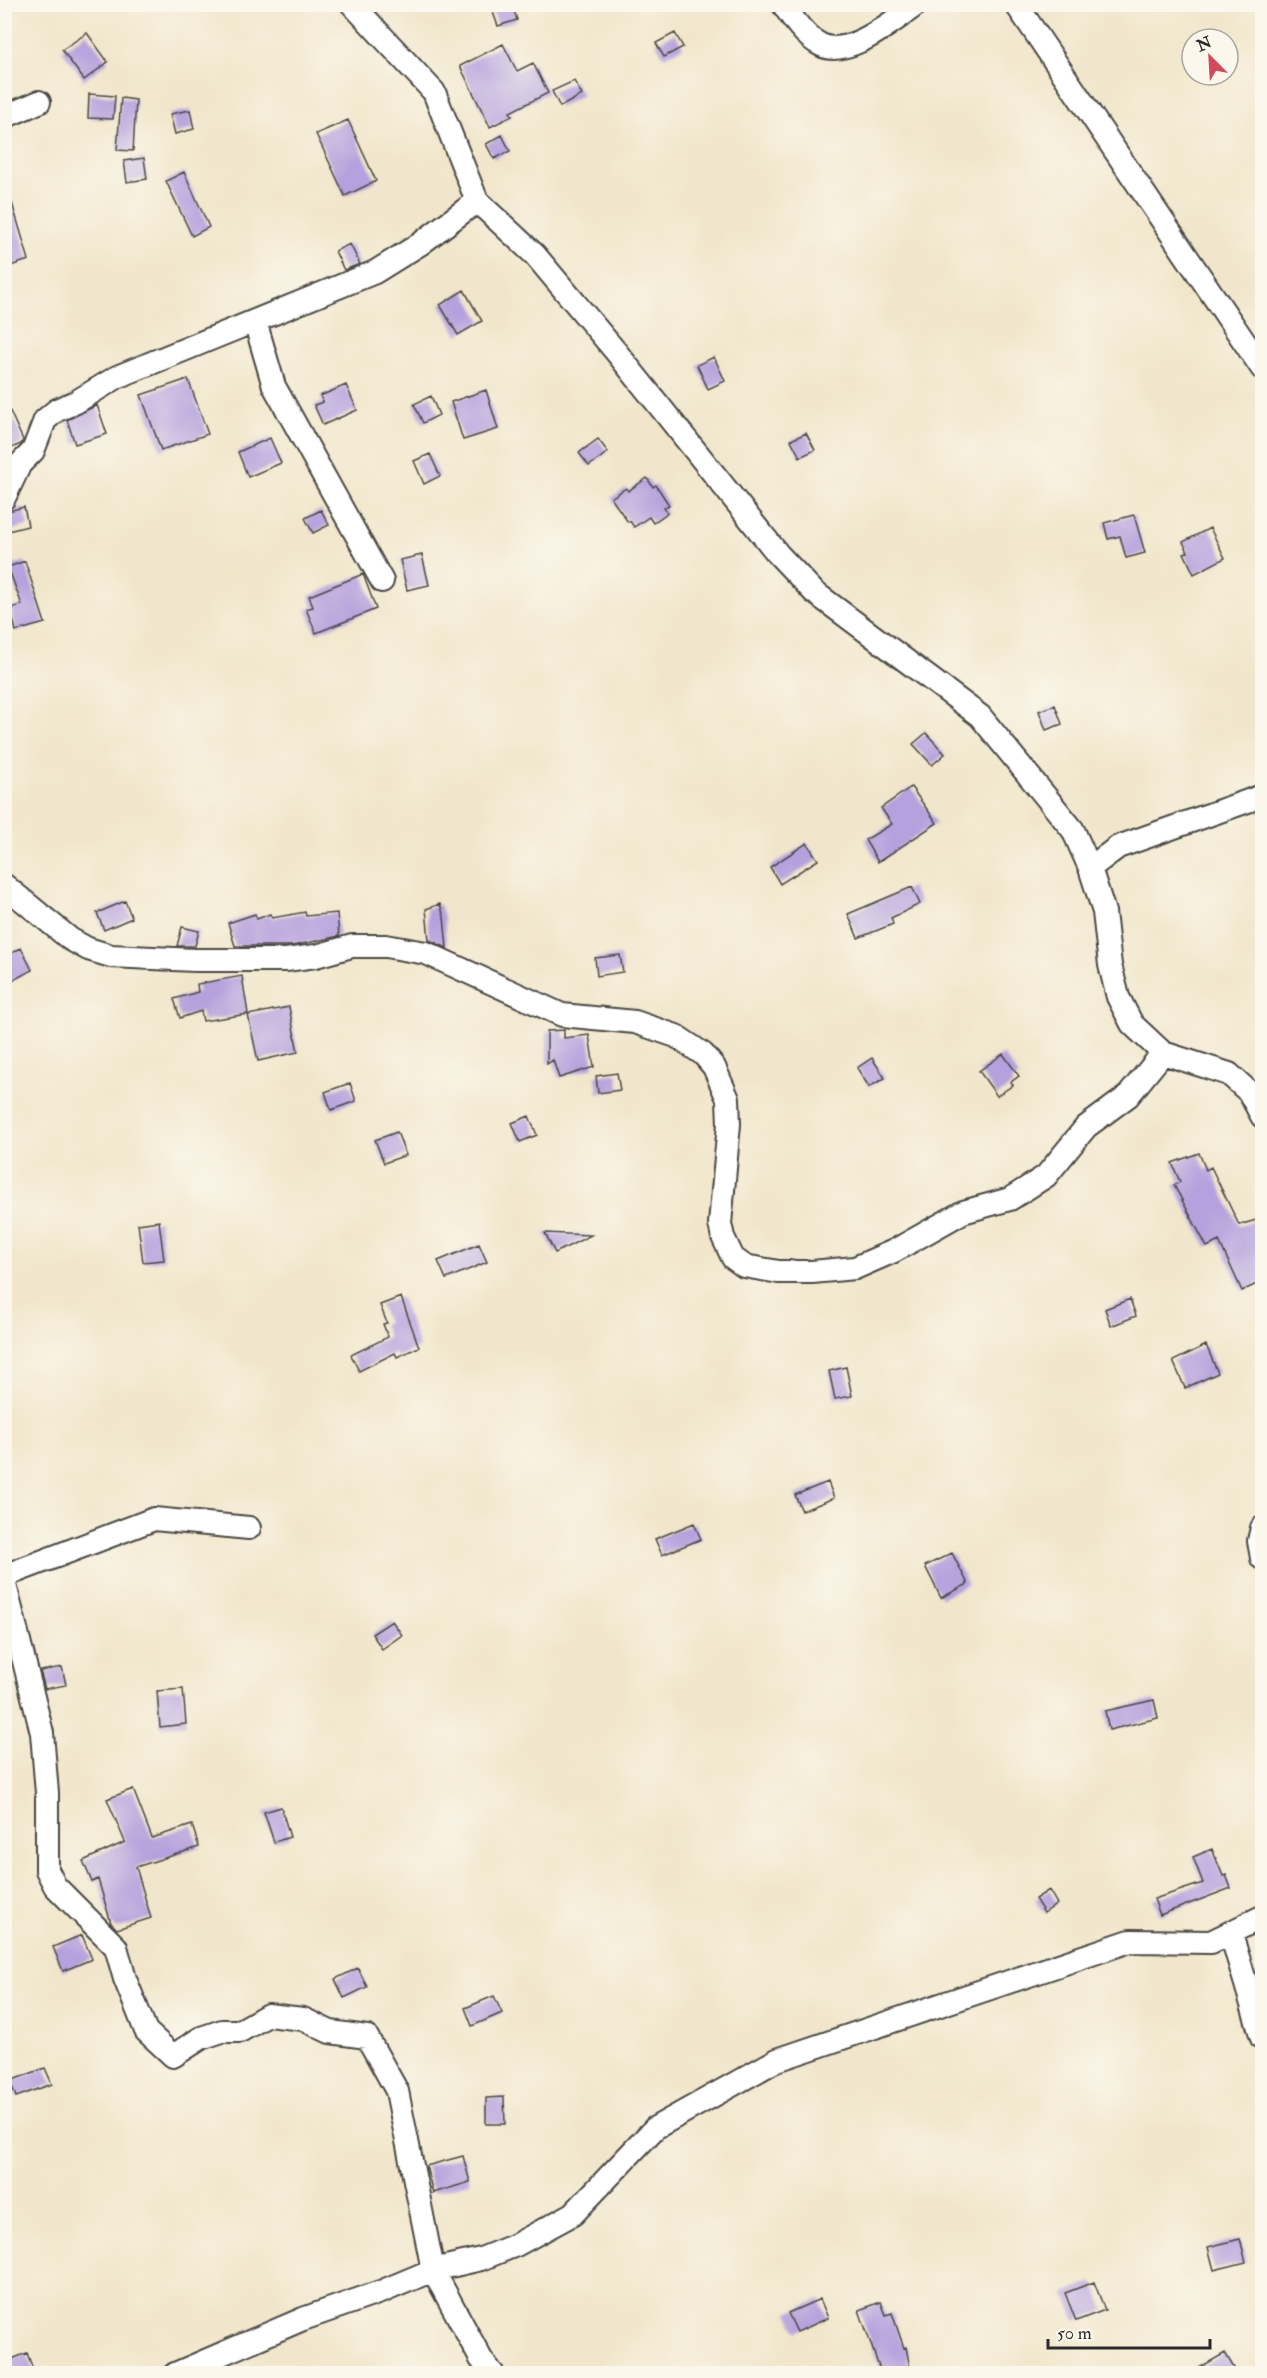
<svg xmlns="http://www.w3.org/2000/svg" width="1267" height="2378" font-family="'IM FELL Double Pica',serif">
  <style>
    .building { fill: #b5a1dd }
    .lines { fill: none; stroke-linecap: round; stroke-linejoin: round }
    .minor-casing { stroke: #494743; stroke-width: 26 }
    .minor { stroke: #fff; stroke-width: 22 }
  </style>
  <rect width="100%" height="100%" fill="#fbf7ec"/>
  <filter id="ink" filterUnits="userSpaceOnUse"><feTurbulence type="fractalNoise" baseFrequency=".0167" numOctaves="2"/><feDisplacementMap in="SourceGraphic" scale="12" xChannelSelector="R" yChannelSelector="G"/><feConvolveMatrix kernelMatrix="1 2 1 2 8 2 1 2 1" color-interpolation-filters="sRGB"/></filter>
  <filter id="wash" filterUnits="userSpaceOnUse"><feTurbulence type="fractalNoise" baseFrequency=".008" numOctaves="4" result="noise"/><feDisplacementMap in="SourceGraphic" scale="24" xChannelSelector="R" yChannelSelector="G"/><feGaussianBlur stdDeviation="1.35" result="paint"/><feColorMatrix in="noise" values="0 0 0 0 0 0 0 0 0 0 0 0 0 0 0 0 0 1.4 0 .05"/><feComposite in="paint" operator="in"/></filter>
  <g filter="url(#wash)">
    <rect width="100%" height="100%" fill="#f1e6cb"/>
    <g id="blocks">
      <path class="building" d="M490,4H512L517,20L498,26Z
        M87,33L108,62L84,80L62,50Z
        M675,33L683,47L664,57L656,43Z
        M503,44L517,71L533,63L548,93L510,112L512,116L490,127L460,66Z
        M574,81L582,95L560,107L552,91Z
        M89,94L115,96L113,119L88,118Z
        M121,98L136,100L133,151L117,150Z
        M190,110L194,129L175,134L170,114Z
        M348,120L376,181L345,196L316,134Z
        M502,135L510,151L494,159L486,144Z
        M144,158L147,179L127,182L124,161Z
        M184,172L209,227L192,236L166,181Z
        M9,193L29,260L4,268V194Z
        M350,244L360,264L344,270L335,251Z
        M464,290L482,321L458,335L440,305Z
        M714,357L725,381L708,389L697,365Z
        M188,379L208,434L161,450L141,395Z
        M346,385L357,410L323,425L314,405L323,402L320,396Z
        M486,390L498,429L463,440L451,402Z
        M431,396L439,415L423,423L414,404Z
        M4,398L23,440L21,444L9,449L4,439Z
        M97,405L107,434L75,444L67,420Z
        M806,433L815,450L800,457L791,440Z
        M270,438L281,463L248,477L238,452Z
        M598,439L608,452L589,466L579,453Z
        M430,454L440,476L424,484L414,461Z
        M647,478L653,487L656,485L669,505L664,508L667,513L653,523L649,517L634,527L630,521L628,522L611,498L626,488L628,491Z
        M24,507L28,526L4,532V512Z
        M321,510L329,525L313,533L305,518Z
        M1134,515L1145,553L1126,558L1120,536L1108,539L1104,523Z
        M1210,528L1225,558L1194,574L1184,553L1188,552L1183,542Z
        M422,555L429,585L407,590L400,560Z
        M25,561L45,623L16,631L10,608L22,605L8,567Z
        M363,574L376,609L316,633L306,609L313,607L309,596Z
        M1055,705L1062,724L1046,730L1039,711Z
        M926,733L945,754L932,765L913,744Z
        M911,787L937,823L878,862L865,840L892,824L881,808Z
        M807,843L818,860L780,884L770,867Z
        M912,887L920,904L891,918L893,924L858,938L848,914Z
        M125,901L132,918L104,930L97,913Z
        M440,904L444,917L447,948L429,940L426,909Z
        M305,912L306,916L337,913L339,936L293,946H235L228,923L255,914L257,919L270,914L272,918Z
        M182,927L199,931L195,946H177Z
        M21,948L32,970L4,985V957Z
        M620,955L623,972L597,976L595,958Z
        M242,976L248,1014L203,1021L201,1011L180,1018L174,999L198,992L197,984Z
        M289,1007L298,1052L258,1061L248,1015Z
        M564,1030V1038L589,1035L594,1067L559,1078L553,1060L547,1064V1031Z
        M1003,1054L1019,1076L1011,1082L1013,1085L997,1096L979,1071Z
        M872,1058L885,1078L869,1087L857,1068Z
        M617,1073L620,1090L598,1093L596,1076Z
        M350,1083L356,1101L331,1110L325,1092Z
        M529,1116L537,1135L520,1142L512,1123Z
        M397,1132L406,1155L384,1163L375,1140Z
        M1199,1153L1206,1170L1211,1167L1239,1225L1263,1218V1281L1242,1291L1219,1241L1207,1247L1174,1185L1180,1182L1172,1163Z
        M159,1221L164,1260L143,1262L138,1224Z
        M545,1233L591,1235L555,1253Z
        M479,1244L487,1262L446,1279L438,1261Z
        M401,1297L419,1347L397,1357L395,1353L359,1371L351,1355L388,1337L383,1324L387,1323L380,1305Z
        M1130,1299L1136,1316L1111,1326L1105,1309Z
        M1206,1345L1218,1373L1185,1388L1173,1361Z
        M846,1367L852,1396L835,1399L829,1371Z
        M828,1482L834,1498L802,1511L795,1495Z
        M694,1523L701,1539L662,1555L655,1539Z
        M952,1553L968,1584L941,1598L925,1566Z
        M392,1621L402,1635L382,1649L372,1634Z
        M62,1667L66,1685L45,1689L40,1671Z
        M183,1689L186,1724L160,1727L157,1691Z
        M1154,1700L1158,1718L1109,1730L1105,1711Z
        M133,1789L152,1838L192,1825L199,1847L136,1867L151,1918L117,1929L111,1923L98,1879L92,1882L83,1861L125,1842L107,1799Z
        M281,1807L290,1837L274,1842L264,1812Z
        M1212,1849L1223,1876L1226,1875L1231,1888L1160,1915L1154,1899L1203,1883L1193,1857Z
        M1049,1890L1057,1904L1044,1913L1035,1899Z
        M82,1935L92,1959L63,1971L53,1947Z
        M358,1968L367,1987L344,1998L335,1979Z
        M494,1996L502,2013L472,2026L465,2008Z
        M45,2068L52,2084L16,2097L10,2081Z
        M504,2097L505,2124H486V2098Z
        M463,2156L470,2182L433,2193L426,2166Z
        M1240,2239L1246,2262L1214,2270L1208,2247Z
        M1094,2282L1105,2310L1076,2321L1065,2293Z
        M820,2299L828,2318L797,2332L788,2313Z
        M881,2302L886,2315L892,2313L904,2348L906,2347L911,2373H881L859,2310Z
        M27,2353L33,2369L21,2373H4V2362Z
        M1225,2353L1237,2373H1190Z"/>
    </g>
  </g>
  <g filter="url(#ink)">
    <use href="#blocks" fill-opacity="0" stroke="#494743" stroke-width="1.5"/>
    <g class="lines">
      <defs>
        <path id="minor" d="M352,4L434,92L477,201L535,255L617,353L778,554L814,592L980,716L1073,830L1090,868L1104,912L1110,965L1118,997L1132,1024L1163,1053L1229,1074L1249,1092L1262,1116
          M783,4C793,19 805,37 821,45C848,59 896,19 917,4
          M1016,4L1262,368
          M4,117L39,102
          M255,321L274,386L382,581
          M4,498L20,464L33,451L45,420L57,410L76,402L117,377L375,272L420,244L477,201
          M1090,868L1118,847L1262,796
          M4,885L70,939L88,949L111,956L195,960H286L316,956L352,946H386L426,953L562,1015L635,1022L676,1036L703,1054L714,1067L728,1099L729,1124L720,1224L723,1237L733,1258L744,1266L779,1272H812L855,1268L894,1251L963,1212L1010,1199L1046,1176L1086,1127L1128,1096L1163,1053
          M1262,1528L1259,1541L1262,1558
          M4,1576L154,1519L249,1528
          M4,1581L42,1733L47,1793V1870L55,1886L116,1947L125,1979L146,2031L173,2056L201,2038L222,2031H240L268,2015L303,2019L330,2032L367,2037L397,2091L433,2270L481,2359L493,2374
          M1231,1934L1262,2038
          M175,2374L303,2319L383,2291L433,2270L481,2259L516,2245L573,2214L655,2128L777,2060L1130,1941L1211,1942L1262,1917"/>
      </defs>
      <use href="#minor" class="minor-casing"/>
      <use href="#minor" class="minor"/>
    </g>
  </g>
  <rect width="1267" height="2378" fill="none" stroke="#fbf7ec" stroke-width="24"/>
  <g transform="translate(1210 57) rotate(336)"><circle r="28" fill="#fbf7ec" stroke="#a8a59f" stroke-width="1.5"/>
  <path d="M0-4.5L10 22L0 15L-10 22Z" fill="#d1495b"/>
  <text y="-9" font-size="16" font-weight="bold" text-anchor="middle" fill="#2b2b2b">N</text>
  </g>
  <path d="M1048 2339v9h162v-9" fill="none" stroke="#2b2b2b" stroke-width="3"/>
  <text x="1057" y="2339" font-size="18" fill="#2b2b2b" stroke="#fbf7ec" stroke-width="4.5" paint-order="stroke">50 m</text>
</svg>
